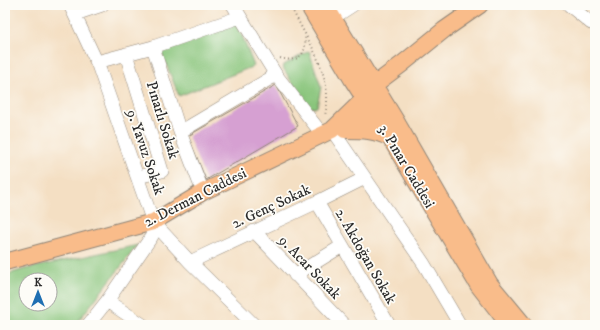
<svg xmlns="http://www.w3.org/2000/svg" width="600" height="330" font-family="'IM FELL DW Pica',serif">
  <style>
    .green { fill: #89c57b; stroke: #5a7853; fill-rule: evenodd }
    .building { fill: #d6a0d2 }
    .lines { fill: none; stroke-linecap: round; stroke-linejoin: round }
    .minor-casing { stroke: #908577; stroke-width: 14 }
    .major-casing { stroke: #908577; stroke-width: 18 }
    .path { stroke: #908577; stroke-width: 2; stroke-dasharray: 1 3; stroke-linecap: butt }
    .minor { stroke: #fff; stroke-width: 13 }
    .major { stroke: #f9bc8a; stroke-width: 16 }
    .labels { text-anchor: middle; stroke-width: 3.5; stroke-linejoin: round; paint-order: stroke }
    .street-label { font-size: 15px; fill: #2b2b2b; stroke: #fdfcf7 }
  </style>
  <rect width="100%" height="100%" fill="#fdfcf7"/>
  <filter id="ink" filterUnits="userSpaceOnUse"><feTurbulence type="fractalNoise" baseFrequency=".025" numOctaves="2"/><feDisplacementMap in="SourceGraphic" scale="8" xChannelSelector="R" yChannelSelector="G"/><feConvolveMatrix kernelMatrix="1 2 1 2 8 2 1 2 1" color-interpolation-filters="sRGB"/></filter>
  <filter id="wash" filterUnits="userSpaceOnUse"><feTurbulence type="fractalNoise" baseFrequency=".012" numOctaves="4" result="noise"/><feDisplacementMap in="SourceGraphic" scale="16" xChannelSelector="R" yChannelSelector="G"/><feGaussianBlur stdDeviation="0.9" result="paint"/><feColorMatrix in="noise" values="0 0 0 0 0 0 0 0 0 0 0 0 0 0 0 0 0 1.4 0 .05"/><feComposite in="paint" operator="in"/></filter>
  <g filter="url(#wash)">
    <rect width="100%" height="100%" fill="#f4dfc3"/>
    <path class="green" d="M237,23L254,66L179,96L161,51Z
      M309,51L321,87L317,107L310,108L299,94L282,66Z
      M138,245L75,325H5V275L25,269ZM26,280H50V304H26Z"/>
    <g id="blocks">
      <path class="building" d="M276,85L298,126L206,180L188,136Z"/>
    </g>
  </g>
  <g filter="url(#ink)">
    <use href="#blocks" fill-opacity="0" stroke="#908577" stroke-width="1"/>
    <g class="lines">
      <defs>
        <path id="minor" d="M70,5L98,65L153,222L190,262L254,325
          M233,5L276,75L322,134
          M569,5L591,23
          M75,14L102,5
          M333,18L353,5
          M153,47L180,132L203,192
          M126,54L162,171L138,177
          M97,62L153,47L240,17
          M332,130L424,264L460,325
          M180,132L276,75
          M317,202L389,325
          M254,231L344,325
          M190,262L317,202L365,178
          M295,275L342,246
          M107,301L143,325
          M88,325L107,301L152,236L153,222"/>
        <path id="major" d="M308,5L353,81L390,138L478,285L509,325
          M325,5L396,121L490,284L524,325
          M345,130C362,130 376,130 390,138
          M349,130L374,113L378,104
          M5,262L153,222L203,192L332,130L365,98L374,85L402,64L444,30L480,5"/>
      </defs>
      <use href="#minor" class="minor-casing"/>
      <use href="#major" class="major-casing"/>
      <path class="path" d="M290,5C306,39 335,76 325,115
        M280,58C299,63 307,55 305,36"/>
      <use href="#minor" class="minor"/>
      <use href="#major" class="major"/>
    </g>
  </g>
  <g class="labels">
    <g class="street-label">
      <text transform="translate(163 120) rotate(73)" y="5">Pınarlı Sokak</text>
      <text transform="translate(146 152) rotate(71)" y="5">9. Yavuz Sokak</text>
      <text transform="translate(407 166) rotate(59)" y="5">3. Pınar Caddesi</text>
      <text transform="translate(195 197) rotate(-27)" y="5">2. Derman Caddesi</text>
      <text transform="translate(271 206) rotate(-25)" y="5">2. Genç Sokak</text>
      <text transform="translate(366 256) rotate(60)" y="5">2. Akdoğan Sokak</text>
      <text transform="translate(310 267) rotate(46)" y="5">9. Acar Sokak</text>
    </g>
  </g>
  <rect width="600" height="330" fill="none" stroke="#fdfcf7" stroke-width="20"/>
  <g transform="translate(38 292)"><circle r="19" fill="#fdfcf7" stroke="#a9a8a5"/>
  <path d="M0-3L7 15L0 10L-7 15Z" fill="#1f6fb2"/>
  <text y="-6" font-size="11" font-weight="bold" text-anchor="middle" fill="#2b2b2b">K</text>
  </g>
</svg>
